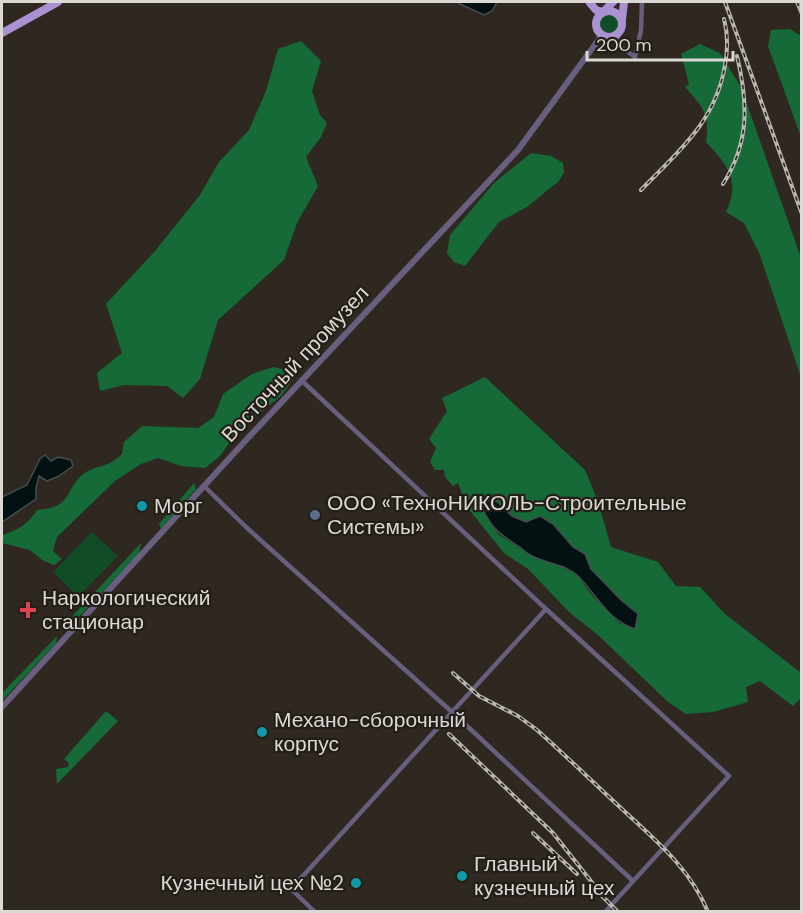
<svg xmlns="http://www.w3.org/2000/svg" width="803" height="913" font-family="'DM Sans',sans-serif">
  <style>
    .green { fill: #104d27 }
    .forest { fill: #156a37; fill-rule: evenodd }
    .water { fill: #031113; stroke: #444d4d; stroke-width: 1.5 }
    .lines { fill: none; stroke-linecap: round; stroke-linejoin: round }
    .minor { stroke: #695e7d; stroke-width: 4.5 }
    .tertiary { stroke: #695e7d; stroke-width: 6 }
    .primary { stroke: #a991d2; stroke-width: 8 }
    .rail-casing { stroke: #bbb6b2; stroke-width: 4 }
    .rail { stroke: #241e18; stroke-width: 1.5; stroke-dasharray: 4.5; stroke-linecap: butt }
    .culture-dot { fill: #0f9aa8; stroke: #241e18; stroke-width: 2 }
    .service-dot { fill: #5c6f8a; stroke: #241e18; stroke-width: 2 }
    .health-dot { fill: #e0444e; stroke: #241e18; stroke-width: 2 }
    .labels { text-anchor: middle; stroke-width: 4.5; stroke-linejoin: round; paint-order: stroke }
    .street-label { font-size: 21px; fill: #dcd8d4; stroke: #241e18 }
    .poi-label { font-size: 21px; fill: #dcd8d4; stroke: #241e18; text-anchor: start }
  </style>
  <rect width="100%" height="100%" fill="#2e2821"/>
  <path class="green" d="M598 24a11 11 0 1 1 22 0a11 11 0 1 1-22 0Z
    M92,532L118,556L78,597L53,572Z"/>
  <path class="forest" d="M790,29L801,36V137L768,46L771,30Z
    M301,41L321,61L312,91L320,115L327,123L321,137L306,157L318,186L297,223L284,260L218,320L200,379L183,398L167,386L124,385L100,391L97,373L122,353L106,304L155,251L200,195L219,162L249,130L266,91L278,49Z
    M700,44L720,53L741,87L801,258V377L760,255L744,223L726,212C741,180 727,165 706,142C710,114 703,107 685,87L689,84L681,54Z
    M531,153L551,156L563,163L564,172L559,181L527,207L499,222L465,266L454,262L447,253L450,235L494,183Z
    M273,367L298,372L282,395L239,429L220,456L205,468L181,466L158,458L141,464L115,481L57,537L53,551L62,559L54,565L42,560L30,550L2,543V535C18,530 27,525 37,510C42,509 50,509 56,506C71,500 71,479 88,471C103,464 108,467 122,454L124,442L142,426L198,428L214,417L223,394L252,374Z
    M485,377L585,470L598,501L611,547L658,562L676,586L700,587L725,614L801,673V698L793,706L760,681L746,687L748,702L713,712L686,714L668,702L598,635L570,613L528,569L504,553L467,507L458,483L453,486L445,477L444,470H435L430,462L436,448L429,439L447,411L442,398ZM496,501L512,516L564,538L573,547L585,554L591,569L621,600L638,613L620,624L591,594L577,575L557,564L532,556L499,535L484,513Z
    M194,483L196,489L161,529L159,524Z
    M141,543L139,554L68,628L65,624Z
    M57,636L56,643L2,701V693Z
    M106,711L118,721L57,784L56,769L68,767L69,763L64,759Z"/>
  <path class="water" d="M458,2H497L492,11L484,15L460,4Z
    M45,455L51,461L58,457L71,460L73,466L59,476L47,481L39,476L36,488V499L2,522V497L27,485L40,459Z
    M480,501H496L512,516L526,522L540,516L553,524L573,547L585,554L591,569L621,600L638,614L635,629C606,619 598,596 578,576C566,564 547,564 532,556C528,554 524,551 521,548C499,534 488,526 480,501Z"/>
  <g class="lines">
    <path class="minor" d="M617,34L621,47L635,57L641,30L642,2
      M301,380L546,609L729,776L605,912
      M205,487L246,527L452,712L633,881
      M315,912L291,889L546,609"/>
    <path class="tertiary" d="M2,707L247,439L518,150L602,35"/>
    <path class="primary" d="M590,3L596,10L603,12L613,2
      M596 24a13 13 0 1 1 26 0a13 13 0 1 1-26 0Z
      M622,20L624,2
      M2,33L58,2"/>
    <defs>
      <path id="rail" d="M725,2L802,214
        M797,2L802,14
        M723,184C750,142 748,102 737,56
        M641,190C679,151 716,121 725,65C728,49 728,34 724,19
        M453,673L479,696L518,716L537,730C566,756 594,783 622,809C656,841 690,868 708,912
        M449,734L553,833L605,899
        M533,833L577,874
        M600,894L618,912"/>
    </defs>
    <use href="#rail" class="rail-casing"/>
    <use href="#rail" class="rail"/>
  </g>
  <g class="culture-dot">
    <circle cx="142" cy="506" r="6"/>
    <circle cx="262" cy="732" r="6"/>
    <circle cx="462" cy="876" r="6"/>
    <circle cx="356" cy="883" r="6"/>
  </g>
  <circle class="service-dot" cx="315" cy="515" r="6"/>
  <path class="health-dot" d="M25 601h6v6h6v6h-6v6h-6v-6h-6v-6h6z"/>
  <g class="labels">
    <g class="street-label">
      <text transform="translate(295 364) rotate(-47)" y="7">Восточный промузел</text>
    </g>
    <g class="poi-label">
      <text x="327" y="510">ООО «ТехноНИКОЛЬ-Строительные<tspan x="327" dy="24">Системы»</tspan></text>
      <text x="154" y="513">Морг</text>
      <text x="42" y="605">Наркологический<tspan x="42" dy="24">стационар</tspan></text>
      <text x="274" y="727">Механо-сборочный<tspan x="274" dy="24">корпус</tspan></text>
      <text x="474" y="871">Главный<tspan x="474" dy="24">кузнечный цех</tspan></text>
      <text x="344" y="890" text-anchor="end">Кузнечный цех №2</text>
    </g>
  </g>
  <rect width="803" height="913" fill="none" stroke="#dcd8d4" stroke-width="6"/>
  <path d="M587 51v9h146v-9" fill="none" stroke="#dcd8d4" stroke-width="3"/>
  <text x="596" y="51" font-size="18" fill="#dcd8d4" stroke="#241e18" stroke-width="4.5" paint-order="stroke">200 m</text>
</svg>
